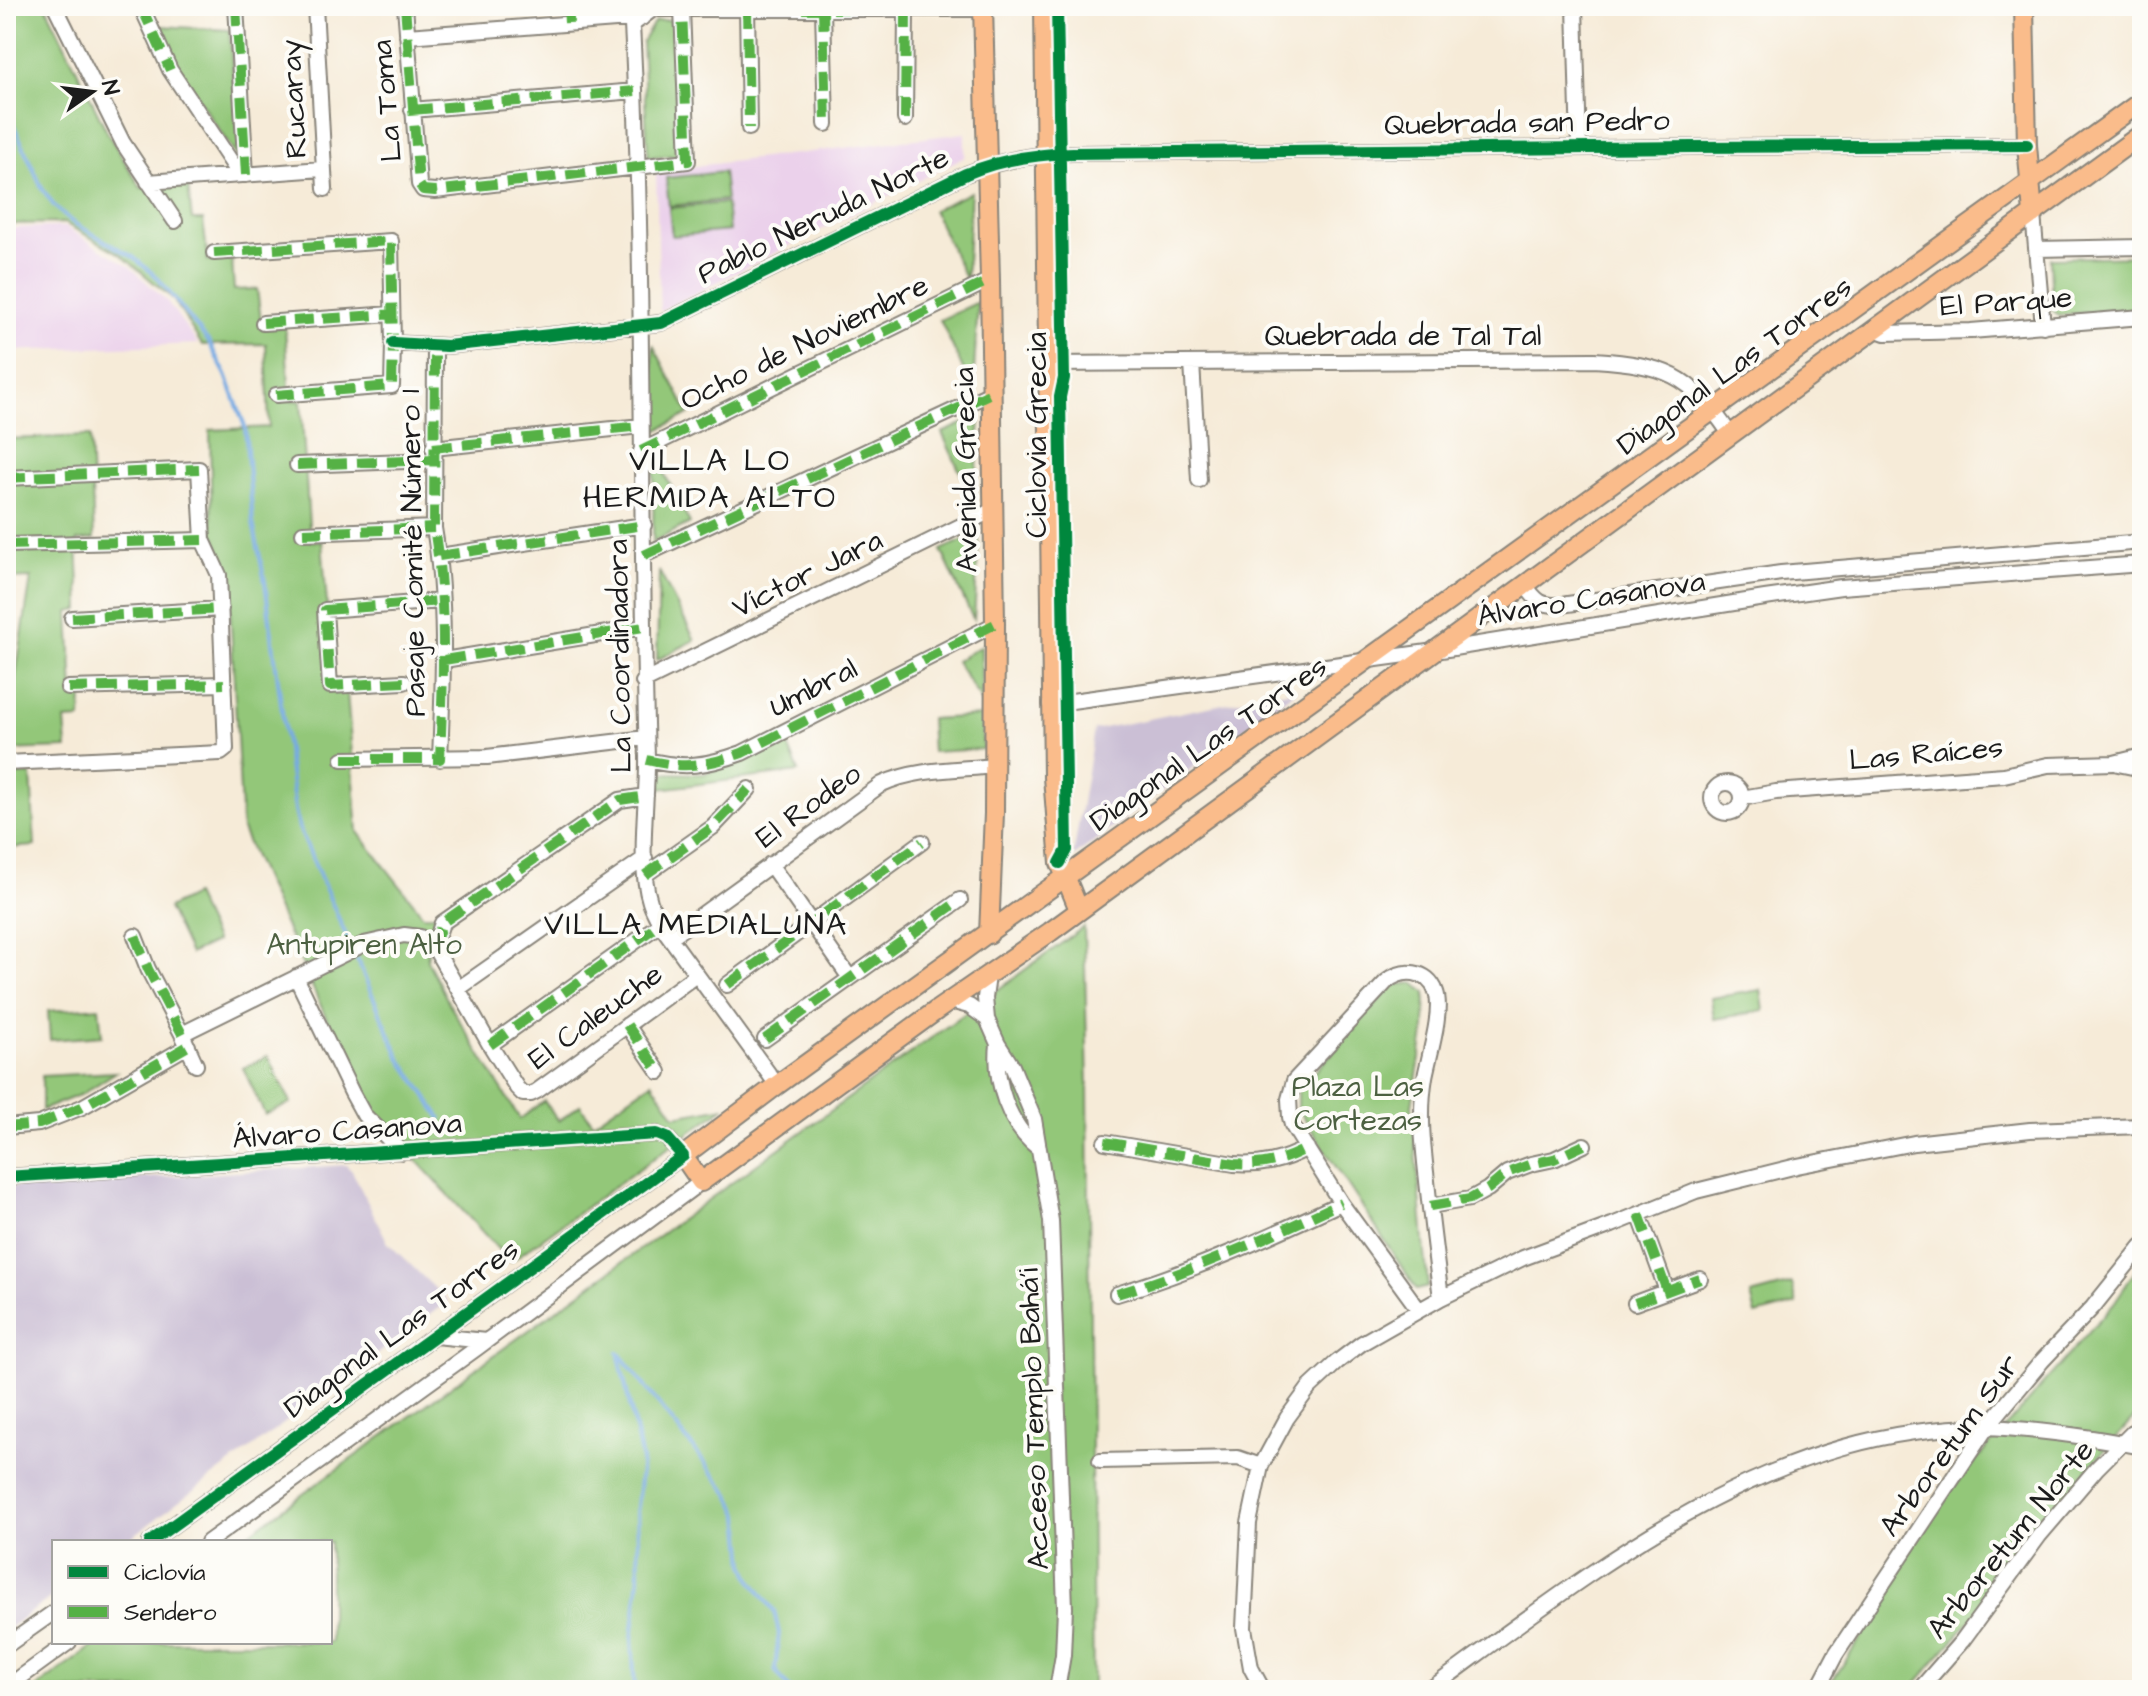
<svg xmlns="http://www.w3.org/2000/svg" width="2148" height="1696" font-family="'Architects Daughter',sans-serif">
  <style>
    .built { fill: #ebd1eb }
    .industrial { fill: #cbbfd5 }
    .green { fill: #93c779; stroke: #58724a; stroke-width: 2 }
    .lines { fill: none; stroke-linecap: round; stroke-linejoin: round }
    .stream { stroke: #76aae3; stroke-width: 4 }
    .minor-casing { stroke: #89847a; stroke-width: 18 }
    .major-casing { stroke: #89847a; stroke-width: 22 }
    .minor { stroke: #fff; stroke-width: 14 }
    .major { stroke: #fabc8b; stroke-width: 18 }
    .quiet { stroke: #55b145; stroke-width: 10; stroke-dasharray: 20 10; stroke-linecap: butt }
    .cycleway-casing { stroke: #fdfcf7; stroke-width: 17 }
    .cycleway { stroke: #00873e; stroke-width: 12 }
    .labels { text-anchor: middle; stroke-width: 8; stroke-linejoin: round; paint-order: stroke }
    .street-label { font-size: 30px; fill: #1c1c1c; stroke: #fdfcf7 }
    .park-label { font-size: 30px; fill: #4c6041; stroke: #fdfcf7 }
    .neighbourhood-label { font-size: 32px; letter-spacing: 2px; fill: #1c1c1c; stroke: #fdfcf7 }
  </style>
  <rect width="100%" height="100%" fill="#fdfcf7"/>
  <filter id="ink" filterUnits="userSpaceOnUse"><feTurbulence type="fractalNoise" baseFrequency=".0125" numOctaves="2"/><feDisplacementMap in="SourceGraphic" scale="16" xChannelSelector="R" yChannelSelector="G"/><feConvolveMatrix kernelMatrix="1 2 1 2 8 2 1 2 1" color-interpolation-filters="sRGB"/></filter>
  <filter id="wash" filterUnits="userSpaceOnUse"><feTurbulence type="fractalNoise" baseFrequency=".006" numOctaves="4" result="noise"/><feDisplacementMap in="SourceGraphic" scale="32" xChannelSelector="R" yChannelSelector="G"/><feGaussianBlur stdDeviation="1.8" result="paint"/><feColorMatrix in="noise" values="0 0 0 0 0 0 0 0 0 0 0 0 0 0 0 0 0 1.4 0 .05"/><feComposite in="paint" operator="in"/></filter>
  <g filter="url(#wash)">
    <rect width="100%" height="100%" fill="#f6ebd8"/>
    <path class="built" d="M965,133V157L660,311L656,171Z
      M65,227L129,266L167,301L198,344L6,351V228Z"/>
    <path class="industrial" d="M1298,689L1073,857L1094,730Z
      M346,1165L352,1171L388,1243L448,1301L125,1542H54V1595L6,1630V1187Z"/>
    <path class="green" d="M6,6H46L108,134L141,188L188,186L192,220H203L208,261L232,260L234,290L257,289L262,328L285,327L290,400L301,401L310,541H322L334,693L347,692L358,832L423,915H435L427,960L451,1007L520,1119L544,1101L559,1121L580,1105L593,1123L652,1082L675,1116L725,1107L510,1262L369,1109L360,1093L242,830L228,569L212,531L210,430L269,427L266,344L202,345L173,299L120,254L64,223L6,224Z
      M679,19L685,155L648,157L642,42L655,21Z
      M160,26L229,30L241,163L180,71Z
      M723,172L726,200L669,206L666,178Z
      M971,192L966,280L933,210Z
      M726,203L729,231L672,236L669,208Z
      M2142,256V308L2059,315L2052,310L2050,258Z
      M978,302L973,390L940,320Z
      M653,345L689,414L652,433Z
      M980,416L975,504L942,433Z
      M90,436L94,539L77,541L80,610L69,612L73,693L82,694L81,719L65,720L67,748L6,750V687H14L31,578L6,579V439Z
      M654,454L690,523L653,542Z
      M979,533L974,621L941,550Z
      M659,571L695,640L657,660Z
      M981,646L982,702L956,661Z
      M981,716L983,749L932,752L930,719Z
      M787,743L799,772L660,789L659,773L704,774Z
      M31,774L35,846L6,848V775Z
      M194,895L216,942L190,954L168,908Z
      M1084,927L1088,1086L1093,1690H33L99,1642H330V1542H237Z
      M1414,983L1426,993L1425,1029L1412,1105L1428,1287L1417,1290L1298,1109V1091L1393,985Z
      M1761,990L1764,1011L1714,1019L1711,998Z
      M99,1007L102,1036L50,1040L48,1011Z
      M268,1056L291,1103L265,1115L243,1068Z
      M116,1072L82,1094L42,1110V1076Z
      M2142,1261V1409L2031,1532L1971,1620L1910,1690H1826L1862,1636L1903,1556L1951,1489L2114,1303Z
      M1792,1284L1797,1304L1756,1315L1751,1295Z"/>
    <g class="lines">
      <path class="stream" d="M6,108L42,188L54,206L72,222L133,257L157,277L208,341L226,375L245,427L253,523L265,582L295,810L299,828L348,940
        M357,960L400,1058L441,1118
        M618,1352L730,1495L740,1516L745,1564L752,1581L774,1611L779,1633L775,1670L790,1690
        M619,1356L642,1460L637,1507L639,1577L632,1639L635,1690"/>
    </g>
  </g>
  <g filter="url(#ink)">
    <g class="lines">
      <defs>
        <path id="minor" d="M55,6L123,143L175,221
          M141,6L170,70L240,175
          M236,6L246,175
          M315,6L325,189
          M405,6L419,184L423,190L435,191L688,161L682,9
          M653,6V9L632,25C645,269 639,513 647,757C648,800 637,862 650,902C652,909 657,917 660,924L777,1085
          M747,6L749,128
          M1575,6L1579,148
          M653,9H983
          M823,9L826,124
          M407,36L642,18
          M412,110L635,91
          M905,119L906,9
          M148,182L322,169
          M2033,214L2043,326
          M2036,249L2142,247
          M214,253L391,241L393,343L392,386L276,395
          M263,323L392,314
          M1874,329L1885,333L1971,331L2142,317
          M393,343L447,346L661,323L966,174C1001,159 1035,154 1073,153L1692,147L2027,145
          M435,346L434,528C447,604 443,682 440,759
          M1192,363L1199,480
          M1049,364L1594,360C1665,365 1689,373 1730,434
          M433,448L641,426
          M641,451L990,280
          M297,465L434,460
          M6,478L199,469L203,540L219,575L226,749L221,753L6,763
          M303,533L434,528
          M6,545L203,540
          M644,555L991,393
          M439,556L644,525
          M1525,585C1536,601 1541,606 1561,605L1781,573L2142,542
          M72,618L221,609
          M444,660L644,627
          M404,682L330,686L325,610L441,601
          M643,682L993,510
          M68,688L224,684
          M1050,704L1435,651L1765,598L1841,587L2142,564
          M343,759L487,757L646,738
          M647,760C684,769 706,766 742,753L995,624
          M2118,764L2142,769
          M1712 798a15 15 0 1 1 30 0a15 15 0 1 1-30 0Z
          M1742,798L1776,792L2004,775L2048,765L2114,763L2142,756
          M770,864L850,978
          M645,875L713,827L749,789
          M135,936L148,969L182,1034
          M671,937L882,784C917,768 958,770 995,766
          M434,947L442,923L620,800L646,796
          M988,976L985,998L987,1019L998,1044L1012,1066L1034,1119L1051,1221L1065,1608L1063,1655L1057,1690
          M296,977L352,1093L364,1115L402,1152
          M727,985L922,842
          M458,989L645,858
          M950,1001L969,1006L987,1019
          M627,1025L659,1072
          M765,1039L960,900
          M998,1044C994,1081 1008,1125 1038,1148
          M490,1045L660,924
          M196,1065L182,1034L364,944L404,935L420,937L434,947L490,1045L517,1088L523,1094H531L537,1091L696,975
          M6,1127L39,1124L82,1107L188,1046
          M1105,1142L1234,1164C1261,1166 1283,1161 1307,1148
          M6,1177L657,1134L667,1138L683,1156L150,1542
          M1430,1206L1470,1199L1488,1189L1507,1173L1531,1164L1554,1159L1584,1145
          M1639,1214L1667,1291
          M1117,1294C1194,1271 1268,1237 1341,1203
          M1635,1303L1700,1279
          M1419,1310L1341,1203L1292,1125L1290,1117L1289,1099L1294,1081L1386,982C1402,968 1428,969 1436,992C1443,1011 1429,1056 1425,1077C1419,1113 1423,1145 1427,1181C1431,1220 1436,1259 1441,1298
          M435,1336L486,1341
          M1100,1461L1238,1458L1261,1466
          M208,1542L477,1348L701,1182
          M6,1646L54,1612
          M6,1688L69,1642
          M1263,1690L1251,1668L1244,1628L1249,1523L1261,1466L1287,1418L1309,1388L1337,1362L1362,1343L1441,1298L1523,1258L1612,1225L1696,1191L1797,1166L1914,1143L2030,1130L2142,1126
          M1429,1690C1595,1569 1768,1427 1985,1427C1999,1427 2014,1429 2028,1430C2067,1434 2104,1439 2142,1447
          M1817,1690L1836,1654L1987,1427L2042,1361L2093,1307L2142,1246
          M1919,1690L1962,1641L2039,1536L2097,1468L2142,1423"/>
        <path id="major" d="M983,6L990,280L995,624L994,813L989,934
          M1044,6L1053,777L1060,863L1079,910
          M2024,6L2027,145L2033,214
          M2142,101C1689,432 1234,760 777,1085L683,1156L701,1182L937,1010L1050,932L2142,134"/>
      </defs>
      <use href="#minor" class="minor-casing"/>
      <use href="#major" class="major-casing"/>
      <use href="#minor" class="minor"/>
      <use href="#major" class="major"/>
      <path class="quiet" d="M141,6L170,70
        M236,6L246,175
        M405,6L419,184L423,190L435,191L688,161L682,9
        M568,6L569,23
        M747,6L749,128
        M653,9H983
        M823,9L826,124
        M412,110L635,91
        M905,119L906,9
        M214,253L391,241L393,343L392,386L276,395
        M263,323L392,314
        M433,448L641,426
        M641,451L990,280
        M297,465L434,460
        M6,478L199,469
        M303,533L434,528
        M6,545L203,540
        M644,555L991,393
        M439,556L644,525
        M72,618L221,609
        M444,660L644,627
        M404,682L330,686L325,610L441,601
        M68,688L224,684
        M343,759H440C443,682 447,604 434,528L435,346H430
        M647,760C684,769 706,766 742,753L995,624
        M645,875L713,827L749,789
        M135,936L148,969L182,1034
        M434,947L442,923L620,800L646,796
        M727,985L922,842
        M627,1025L659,1072
        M765,1039L960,900
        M490,1045L660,924
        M6,1127L39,1124L82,1107L188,1046
        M1105,1142L1234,1164C1261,1166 1283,1161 1307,1148
        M1430,1206L1470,1199L1488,1189L1507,1173L1531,1164L1554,1159L1584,1145
        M1639,1214L1667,1291
        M1117,1294C1194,1271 1268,1237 1341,1203
        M1635,1303L1700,1279"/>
      <defs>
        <path id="cycleway" d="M1057,6L1064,378L1060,397L1067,850L1060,863
          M393,343L447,346L661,323L966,174C1001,159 1035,154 1073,153L1692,147L2027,145
          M6,1177L657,1134L667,1138L683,1156L150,1542"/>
      </defs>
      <use href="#cycleway" class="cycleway-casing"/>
      <use href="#cycleway" class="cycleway"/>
    </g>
  </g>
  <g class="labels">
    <g class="street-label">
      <text transform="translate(293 99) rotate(-93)" y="10">Rucaray</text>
      <text transform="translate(386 101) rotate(-95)" y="10">La Toma</text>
      <text transform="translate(1527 122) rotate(-1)" y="10">Quebrada san Pedro</text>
      <text transform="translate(823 215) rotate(-26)" y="10">Pablo Neruda Norte</text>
      <text transform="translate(2006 301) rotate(-4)" y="10">El Parque</text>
      <text x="1403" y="345">Quebrada de Tal Tal</text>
      <text transform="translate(804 342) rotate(-26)" y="10">Ocho de Noviembre</text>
      <text transform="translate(1734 365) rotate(-36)" y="10">Diagonal Las Torres</text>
      <text transform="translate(1036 435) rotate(-90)" y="10">Ciclovia Grecia</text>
      <text transform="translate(965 470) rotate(-91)" y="10">Avenida Grecia</text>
      <text transform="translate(412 553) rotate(-91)" y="10">Pasaje Comité Número 1</text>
      <text transform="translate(807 573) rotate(-26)" y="10">Víctor Jara</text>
      <text transform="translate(1591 598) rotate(-9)" y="10">Álvaro Casanova</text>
      <text transform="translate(619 656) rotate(-91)" y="10">La Coordinadora</text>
      <text transform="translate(813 687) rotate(-27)" y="10">Umbral</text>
      <text transform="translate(1208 743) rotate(-35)" y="10">Diagonal Las Torres</text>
      <text transform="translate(1926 753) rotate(-5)" y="10">Las Raíces</text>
      <text transform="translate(808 805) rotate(-36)" y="10">El Rodeo</text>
      <text transform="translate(595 1016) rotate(-36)" y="10">El Caleuche</text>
      <text transform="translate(347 1130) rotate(-4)" y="10">Álvaro Casanova</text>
      <text transform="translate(401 1328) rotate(-36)" y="10">Diagonal Las Torres</text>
      <text transform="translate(1033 1419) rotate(-92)" y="10">Acceso Templo Bahá'i</text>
      <text transform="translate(1949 1445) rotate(-54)" y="10">Arboretum Sur</text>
      <text transform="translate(2010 1539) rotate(-51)" y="10">Arboretum Norte</text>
    </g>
    <g class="park-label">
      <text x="364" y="954">Antupiren Alto</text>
      <text x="1358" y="1096">Plaza Las<tspan x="1358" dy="34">Cortezas</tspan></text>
    </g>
    <g class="neighbourhood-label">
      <text x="710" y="470">VILLA LO<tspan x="710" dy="37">HERMIDA ALTO</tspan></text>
      <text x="696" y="934">VILLA MEDIALUNA</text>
    </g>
  </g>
  <rect width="2148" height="1696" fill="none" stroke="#fdfcf7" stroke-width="32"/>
  <rect x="52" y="1540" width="280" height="104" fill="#fdfcf7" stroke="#a3a29f" stroke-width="2"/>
  <rect x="68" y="1566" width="40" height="12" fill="#00873e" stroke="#a3a29f" stroke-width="2"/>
  <text x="124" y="1580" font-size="24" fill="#1c1c1c">Ciclovía</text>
  <rect x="68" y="1606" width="40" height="12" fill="#55b145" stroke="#a3a29f" stroke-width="2"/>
  <text x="124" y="1620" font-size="24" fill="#1c1c1c">Sendero</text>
  <g transform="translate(92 92) rotate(76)" stroke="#fdfcf7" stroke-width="6" paint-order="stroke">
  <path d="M0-6L14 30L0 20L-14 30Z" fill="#1c1c1c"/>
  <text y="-12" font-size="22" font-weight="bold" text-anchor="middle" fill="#1c1c1c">N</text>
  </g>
</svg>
